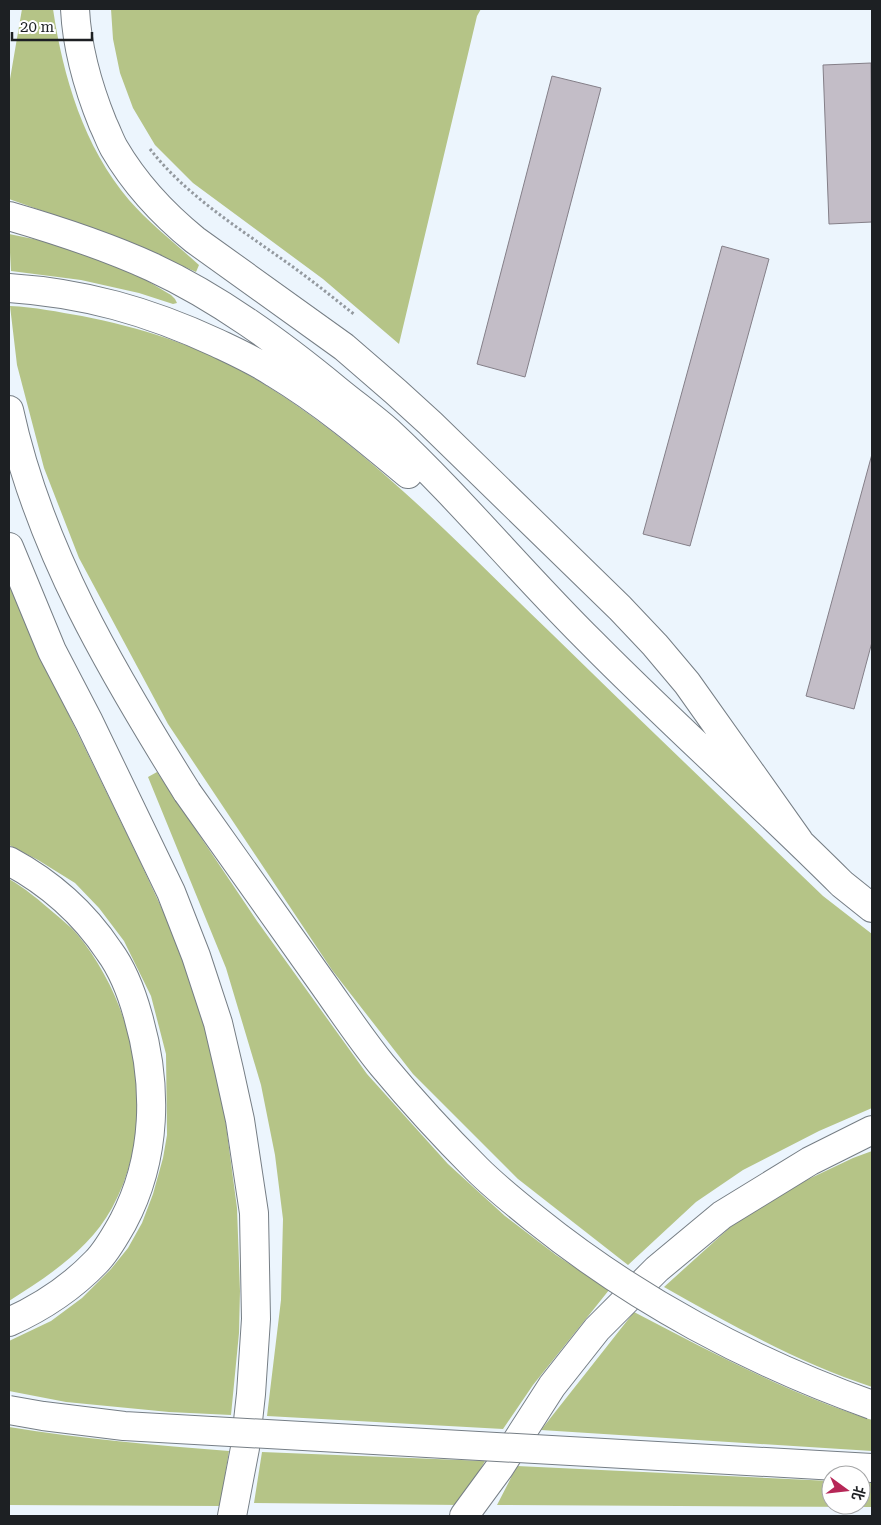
<svg xmlns="http://www.w3.org/2000/svg" width="881" height="1525" font-family="'Roboto Serif','Noto Sans SC',serif">
  <style>
    .forest { fill: #b5c487 }
    .building { fill: #c3bdc7; stroke: #847f88 }
    .lines { fill: none; stroke-linecap: round; stroke-linejoin: round }
    .trunk-casing { stroke: #767e85; stroke-width: 30 }
    .path { stroke: #93999f; stroke-width: 3; stroke-dasharray: 2.5 2.5; stroke-linecap: butt }
    .trunk { stroke: #fff; stroke-width: 28 }
    .trunk-bridge-casing { stroke: #767e85; stroke-width: 30; stroke-linecap: butt }
    .trunk-bridge { stroke: #fff; stroke-width: 28 }
  </style>
  <rect width="100%" height="100%" fill="#ecf5fd"/>
  <path class="forest" d="M22,9H53C63,77 84,147 129,200C150,224 176,244 199,265L196,272L122,239L9,199V85Z
    M111,9H481L477,16L399,344L323,279L193,183L155,145L133,108L120,73L113,39Z
    M9,234L53,243L129,270L171,295L175,299L177,303L173,304L139,293L81,280L11,271Z
    M10,306C35,307 58,312 82,316C139,327 196,345 247,374C363,441 456,542 552,634C642,722 733,809 823,896L872,934V1108L819,1131L743,1170L696,1202L628,1265L518,1179L413,1074L332,970L168,724L79,558L44,468L17,365Z
    M9,579L61,699L137,855L188,965L209,1039L224,1110L237,1208L240,1291L239,1333L231,1415L169,1412L66,1402L9,1391V1341L51,1321L82,1298L111,1269L128,1248L142,1223L153,1194L163,1158L167,1135L166,1054L151,996L124,941L99,908L75,883L38,860L9,845Z
    M157,772L257,921L367,1074L448,1164L505,1216L556,1255L609,1290L533,1385L503,1429L267,1416L281,1300L283,1219L275,1155L261,1085L226,968L148,777Z
    M9,879C25,888 40,901 54,913C62,920 70,926 77,934C138,1008 159,1122 112,1208C89,1250 48,1276 9,1301Z
    M872,1151V1387C799,1363 731,1325 664,1287L737,1221L794,1186L853,1158Z
    M634,1312C711,1352 789,1394 872,1420V1451L541,1430Z
    M9,1427C82,1439 155,1445 229,1451L220,1506L9,1505Z
    M262,1452L485,1461L461,1505L254,1503Z
    M517,1466L831,1481V1505H861V1483H872V1507L497,1505Z"/>
  <path class="building" d="M871,63L872,222L829,224L823,65Z
    M552,76L601,88L525,377L477,364Z
    M722,246L769,259L690,546L643,534Z
    M872,454V642L854,709L806,696Z"/>
  <g class="lines">
    <defs>
      <path id="trunk" d="M75,9C77,49 88,87 103,124C107,132 110,141 114,148C135,184 163,214 195,240L344,347L396,392L430,423L620,608L655,645L687,683L799,841
        M9,216C57,230 106,246 152,267C219,298 281,344 337,390C354,404 372,417 388,431C460,498 522,574 592,643C673,725 760,802 842,884L872,908
        M9,288C84,293 148,311 217,343C236,352 256,361 274,373C322,402 365,438 408,474
        M9,410C39,549 112,672 187,792
        M9,547L52,651L89,722L171,892L196,956L218,1023L229,1070L240,1120L254,1213L256,1319L251,1394L245,1448L232,1516
        M9,861C50,883 83,912 109,951C123,970 132,994 138,1016C158,1085 157,1158 123,1222C115,1236 107,1251 96,1262C72,1287 40,1308 9,1322
        M464,1516L500,1467L552,1386L597,1329L657,1269L722,1215L810,1161L872,1130"/>
    </defs>
    <use href="#trunk" class="trunk-casing"/>
    <path class="path" d="M150,149C184,193 234,225 279,257C305,275 330,295 355,315"/>
    <use href="#trunk" class="trunk"/>
    <defs>
      <path id="trunk-bridge" d="M187,792C231,855 276,918 321,981C341,1009 360,1038 382,1065C412,1101 444,1136 477,1169C495,1187 515,1203 535,1219C634,1299 751,1362 872,1405
        M9,1410L43,1416L124,1426L872,1468"/>
    </defs>
    <use href="#trunk-bridge" class="trunk-bridge-casing"/>
    <use href="#trunk-bridge" class="trunk-bridge"/>
  </g>
  <rect width="881" height="1525" fill="none" stroke="#1d2023" stroke-width="20"/>
  <g transform="translate(846 1490) rotate(105)"><circle r="24" fill="#ffffff" stroke="#a5a6a7"/>
  <path d="M0-4L9 19L0 12L-9 19Z" fill="#b62757"/>
  <text y="-8" font-size="14" font-weight="bold" text-anchor="middle" fill="#1d2023">北</text>
  </g>
  <path d="M12 32v8h80v-8" fill="none" stroke="#1d2023" stroke-width="2.5"/>
  <text x="20" y="32" font-size="15" fill="#1d2023" stroke="#ffffff" stroke-width="4" paint-order="stroke">20 m</text>
</svg>
